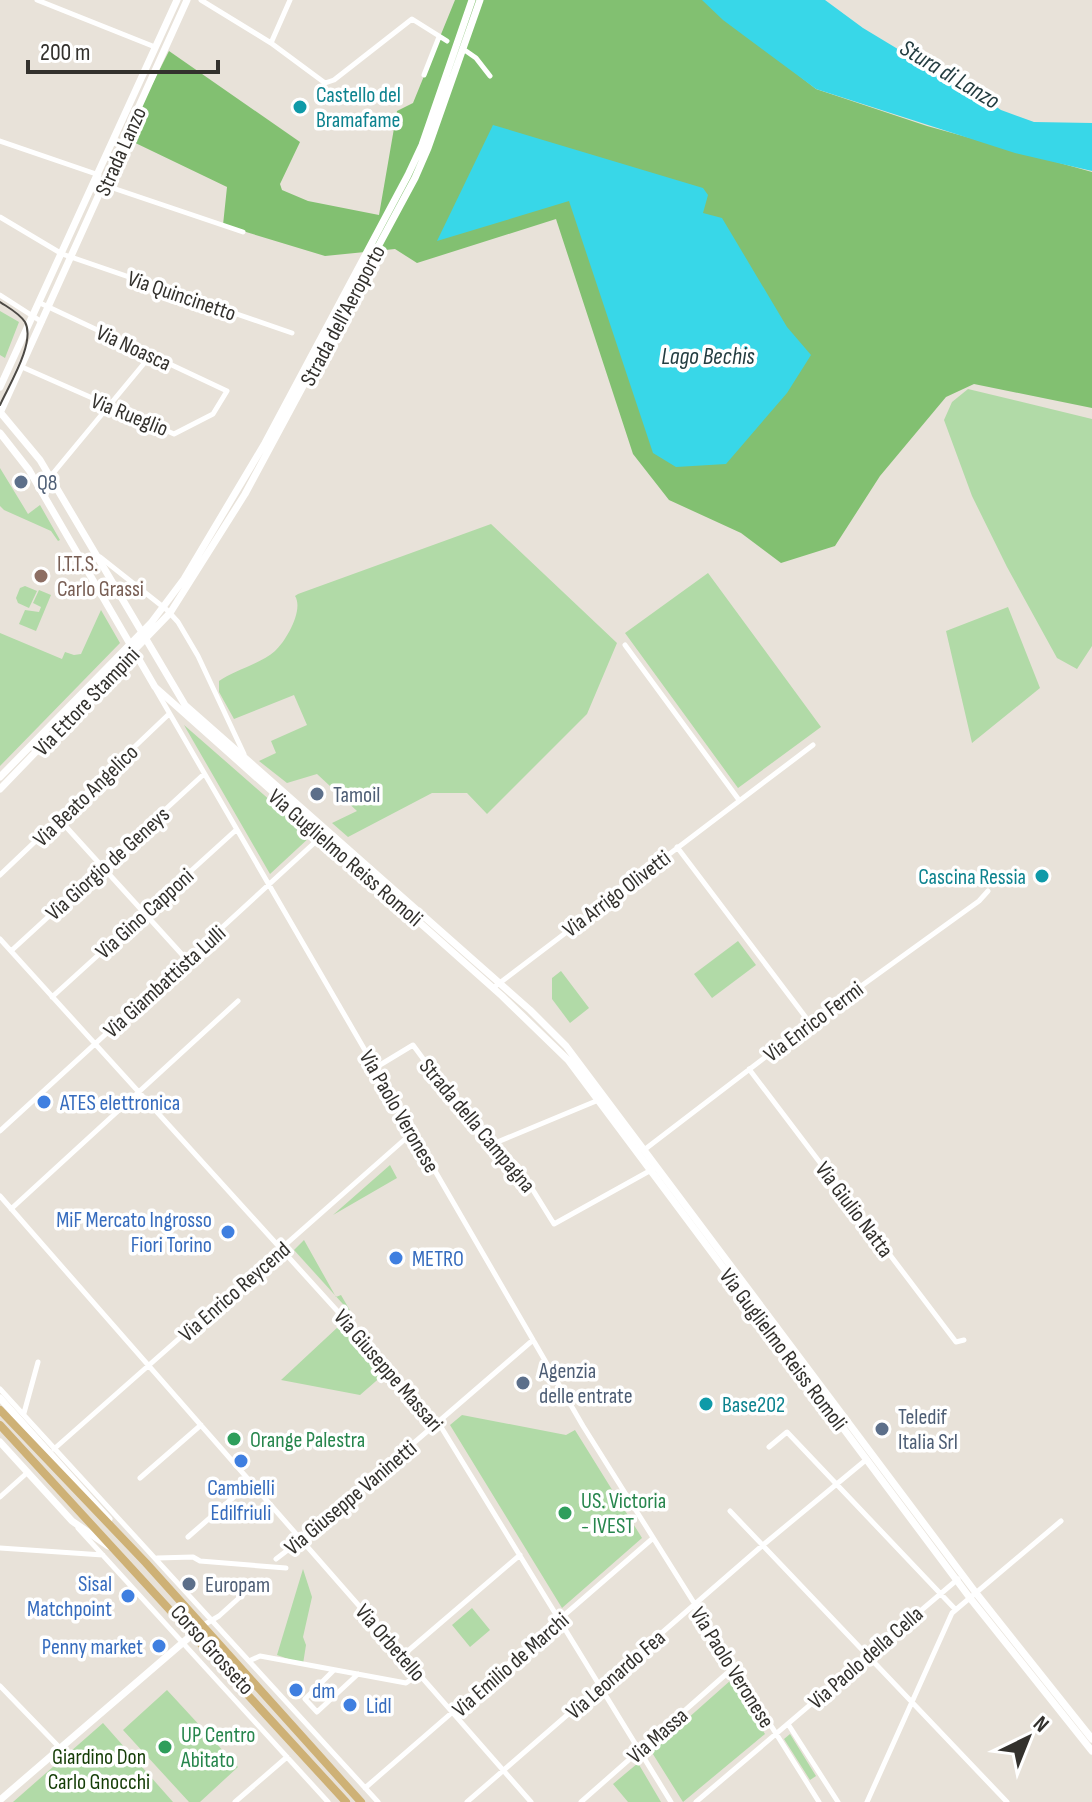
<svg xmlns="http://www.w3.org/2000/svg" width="1092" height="1802" font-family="'Sofia Sans Condensed',sans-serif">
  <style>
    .green { fill: #b1daa7 }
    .forest { fill: #82c071 }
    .water { fill: #38d7e8 }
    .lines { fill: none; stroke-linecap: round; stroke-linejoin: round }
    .street { stroke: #fff; stroke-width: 5 }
    .secondary { stroke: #fff; stroke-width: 7 }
    .primary { stroke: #ceb176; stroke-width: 8 }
    .tram { stroke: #4d4a45; stroke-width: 2 }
    .culture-dot { fill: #0f9aa8; stroke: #fff; stroke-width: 3 }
    .service-dot { fill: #5c6f8a; stroke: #fff; stroke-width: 3 }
    .education-dot { fill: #8d6e63; stroke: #fff; stroke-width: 3 }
    .shop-dot { fill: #3f7fe0; stroke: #fff; stroke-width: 3 }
    .leisure-dot { fill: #2e9e5b; stroke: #fff; stroke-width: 3 }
    .labels { text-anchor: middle; stroke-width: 7; stroke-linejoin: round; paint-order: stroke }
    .culture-label { font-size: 22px; fill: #0d838f; stroke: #fff; text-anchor: start }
    .street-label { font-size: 22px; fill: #33312d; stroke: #fff }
    .service-label { font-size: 22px; fill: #4e5e75; stroke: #fff; text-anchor: start }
    .education-label { font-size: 22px; fill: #785e54; stroke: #fff; text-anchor: start }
    .shop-label { font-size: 22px; fill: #366cbe; stroke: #fff; text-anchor: start }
    .leisure-label { font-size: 22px; fill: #27864d; stroke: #fff; text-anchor: start }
    .park-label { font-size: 22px; fill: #143d06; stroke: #fff }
    .water-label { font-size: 24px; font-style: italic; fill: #243d41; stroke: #fff }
  </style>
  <rect width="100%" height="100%" fill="#e8e2d9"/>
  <path class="green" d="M0,311L19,322L5,358L0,355Z
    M968,389L1092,419V646L1077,669L1057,658L1007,567L972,496L944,420L952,402Z
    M0,468L28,514L40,505L60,540L58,541L51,531L4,510L0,506Z
    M491,524L617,643L587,714L487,814L467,793H432L348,837L332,823L357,811L317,774L287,783L259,761L276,753L271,741L307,725L294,695L234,719L219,692V681C235,670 262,663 275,651C286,641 304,610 295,596L298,594Z
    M708,573L821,727L738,788L625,633Z
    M25,586L37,591L29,608L18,603L16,598L20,588Z
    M39,590L51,595L36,631L19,624L25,610L39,612L41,607L33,603Z
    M1008,607L1040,688L972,743L946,631Z
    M101,610L120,643L0,766V633L62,659L65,652L74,655L81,654Z
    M184,725L311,836L270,874Z
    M738,941L756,965L712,998L694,974Z
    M561,971L589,1008L570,1023L552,999V978Z
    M390,1165L397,1178L333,1215Z
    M304,1240L336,1297L341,1295L352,1314L294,1250Z
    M339,1326L383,1375L360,1395L281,1380Z
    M462,1415L566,1435L575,1430L642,1538L562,1608L450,1425Z
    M303,1569L312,1597L303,1637L306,1645L303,1664L277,1655Z
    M472,1608L490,1630L470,1647L452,1625Z
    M731,1680L765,1734L683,1802L651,1751Z
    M167,1690L238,1767L200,1802H189L123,1730Z
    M103,1723L173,1802H13Z
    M790,1734L816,1776L810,1780L784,1739Z
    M638,1763L661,1802H628L613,1784Z"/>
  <path class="forest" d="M455,0H703L816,89L927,126L1092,172V408L974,384L946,397L880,476L835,546L781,563L741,533L669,500L633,454L556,219L417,263L395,249L325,256L223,225L227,187L125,138L169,51L300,142L280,184L282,190L308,201L379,215L397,111L413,103Z"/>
  <path class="water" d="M702,0H825L863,28L916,60L967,87L1001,110L1034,122L1092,123V171L1015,153L816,89L723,20Z
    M493,125L703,188L708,195L703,213L722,218L787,327L811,355L787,393L726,464L676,467L653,453L569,201L437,241Z"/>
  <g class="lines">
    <path class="street" d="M37,0L155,47
      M201,0L271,43L325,83L334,80L412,19L447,41
      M271,43L290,0
      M466,51L476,58L490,76
      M424,75L439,37
      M0,141L99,175
      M95,182L243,232
      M0,217L62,254L292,333
      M0,295L42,322
      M22,367L174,434L213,414L227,391L40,303
      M50,477L151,355
      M100,557L167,610L178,622L198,656L244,754
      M625,645L739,800
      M156,690L583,1426L819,1802
      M59,819L187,960
      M677,847L810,1023
      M0,875L169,714
      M0,939L438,1422L671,1802
      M11,951L204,774
      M493,988L813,745
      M52,997L236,830
      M375,1068L413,1045L466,1117L518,1166L554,1224L653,1169
      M749,1069L956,1342L964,1340
      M0,1131L324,834
      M495,1143L601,1099
      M644,1150L810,1023L979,901L988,891
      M0,1196L531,1802
      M11,1209L238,1001
      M0,1389L378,1802
      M24,1413L38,1362
      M769,1447L787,1432L955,1609
      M54,1449L413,1132
      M140,1478L201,1425
      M0,1497L28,1472
      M730,1511L1007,1802
      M78,1528L328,1802
      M188,1537L251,1482
      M0,1548L103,1555
      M157,1558L193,1557L200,1561L286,1568
      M276,1559L306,1536L533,1340
      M202,1626L219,1616L250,1588
      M402,1656L520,1555
      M249,1661L260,1656L406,1683L419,1674
      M334,1670L305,1699L317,1712L358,1674
      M0,1686L60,1748
      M788,1724L838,1802
      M365,1788L652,1539
      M235,1802L287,1757
      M467,1802L763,1545L867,1459
      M581,1802L733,1668
      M696,1802L958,1579
      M867,1802L952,1613L1061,1521"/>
    <path class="secondary" d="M0,387L177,0
      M0,412L40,460L185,705L530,1010L566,1046L976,1593L1092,1739
      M0,413L187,0
      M0,433L29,470L155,687L502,996L568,1060L970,1598L1092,1751
      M0,777L151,623L184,579L265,443L408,175L422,145L472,0
      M0,789L170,613L245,494L415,178L428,148L480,0
      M0,1398L109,1519
      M0,1442L72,1521L108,1546
      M0,1800L201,1627"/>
    <path class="primary" d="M0,1410L146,1563L361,1802
      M0,1425L346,1802"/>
    <path class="tram" d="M0,302C9,308 19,313 25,322C36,342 9,385 0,405"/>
  </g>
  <g class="culture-dot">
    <circle cx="300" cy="107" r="8"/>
    <circle cx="1042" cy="876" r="8"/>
    <circle cx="706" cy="1404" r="8"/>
  </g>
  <g class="service-dot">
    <circle cx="21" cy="482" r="8"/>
    <circle cx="317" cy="794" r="8"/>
    <circle cx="523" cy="1383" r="8"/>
    <circle cx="882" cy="1429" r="8"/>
    <circle cx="189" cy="1584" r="8"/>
  </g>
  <circle class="education-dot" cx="41" cy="576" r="8"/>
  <g class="shop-dot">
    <circle cx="44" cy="1102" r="8"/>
    <circle cx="228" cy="1232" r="8"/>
    <circle cx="396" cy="1258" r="8"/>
    <circle cx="241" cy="1461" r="8"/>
    <circle cx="128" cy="1596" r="8"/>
    <circle cx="159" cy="1646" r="8"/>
    <circle cx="296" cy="1690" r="8"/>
    <circle cx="350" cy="1705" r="8"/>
  </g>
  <g class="leisure-dot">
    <circle cx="234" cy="1439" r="8"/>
    <circle cx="565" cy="1513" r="8"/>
    <circle cx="165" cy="1747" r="8"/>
  </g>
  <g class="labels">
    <g class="culture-label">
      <text x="316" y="102">Castello del<tspan x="316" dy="25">Bramafame</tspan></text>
      <text x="1026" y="884" text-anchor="end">Cascina Ressia</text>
      <text x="722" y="1412">Base202</text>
    </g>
    <g class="street-label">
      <text transform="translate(120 151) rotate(-66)" y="8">Strada Lanzo</text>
      <text transform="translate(182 295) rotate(19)" y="8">Via Quincinetto</text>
      <text transform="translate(342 315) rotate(-62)" y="8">Strada dell'Aeroporto</text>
      <text transform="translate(134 347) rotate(25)" y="8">Via Noasca</text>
      <text transform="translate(130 414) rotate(22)" y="8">Via Rueglio</text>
      <text transform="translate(86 701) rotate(-46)" y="8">Via Ettore Stampini</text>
      <text transform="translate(85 795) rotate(-44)" y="8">Via Beato Angelico</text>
      <text transform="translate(346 857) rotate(41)" y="8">Via Guglielmo Reiss Romoli</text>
      <text transform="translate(107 863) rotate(-42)" y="8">Via Giorgio de Geneys</text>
      <text transform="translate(616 893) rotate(-37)" y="8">Via Arrigo Olivetti</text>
      <text transform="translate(144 913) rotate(-42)" y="8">Via Gino Capponi</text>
      <text transform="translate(164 981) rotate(-42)" y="8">Via Giambattista Lulli</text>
      <text transform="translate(813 1021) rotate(-37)" y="8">Via Enrico Fermi</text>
      <text transform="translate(400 1111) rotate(60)" y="8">Via Paolo Veronese</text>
      <text transform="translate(478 1125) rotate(50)" y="8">Strada della Campagna</text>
      <text transform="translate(855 1209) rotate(53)" y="8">Via Giulio Natta</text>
      <text transform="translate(234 1291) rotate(-41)" y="8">Via Enrico Reycend</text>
      <text transform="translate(784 1349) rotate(53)" y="8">Via Guglielmo Reiss Romoli</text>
      <text transform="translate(389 1370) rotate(49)" y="8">Via Giuseppe Massari</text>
      <text transform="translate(350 1497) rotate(-40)" y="8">Via Giuseppe Vaninetti</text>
      <text transform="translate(391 1642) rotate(49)" y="8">Via Orbetello</text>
      <text transform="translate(213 1649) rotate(48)" y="8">Corso Grosseto</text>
      <text transform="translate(865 1657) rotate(-41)" y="8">Via Paolo della Cella</text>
      <text transform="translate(510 1664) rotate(-41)" y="8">Via Emilio de Marchi</text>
      <text transform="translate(733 1667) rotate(58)" y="8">Via Paolo Veronese</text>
      <text transform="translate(615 1674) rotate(-41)" y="8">Via Leonardo Fea</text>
      <text transform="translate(657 1735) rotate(-41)" y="8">Via Massa</text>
    </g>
    <g class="service-label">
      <text x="37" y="490">Q8</text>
      <text x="333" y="802">Tamoil</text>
      <text x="539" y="1378">Agenzia<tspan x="539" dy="25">delle entrate</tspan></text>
      <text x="898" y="1424">Teledif<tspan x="898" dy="25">Italia Srl</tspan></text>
      <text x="205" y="1592">Europam</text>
    </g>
    <g class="education-label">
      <text x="57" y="571">I.T.T.S.<tspan x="57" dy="25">Carlo Grassi</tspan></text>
    </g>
    <g class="shop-label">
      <text x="60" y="1110">ATES elettronica</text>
      <text x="212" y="1227" text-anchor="end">MiF Mercato Ingrosso<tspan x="212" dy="25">Fiori Torino</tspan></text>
      <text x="412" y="1266">METRO</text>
      <text x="241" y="1495" text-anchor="middle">Cambielli<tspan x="241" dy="25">Edilfriuli</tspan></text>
      <text x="112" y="1591" text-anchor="end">Sisal<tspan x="112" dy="25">Matchpoint</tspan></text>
      <text x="143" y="1654" text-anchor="end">Penny market</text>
      <text x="312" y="1698">dm</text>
      <text x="366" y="1713">Lidl</text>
    </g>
    <g class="leisure-label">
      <text x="250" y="1447">Orange Palestra</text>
      <text x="581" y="1508">US. Victoria<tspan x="581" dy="25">- IVEST</tspan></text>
      <text x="181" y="1742">UP Centro<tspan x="181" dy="25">Abitato</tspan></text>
    </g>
    <g class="park-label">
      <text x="99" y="1764">Giardino Don<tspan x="99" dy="25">Carlo Gnocchi</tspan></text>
    </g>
    <g class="water-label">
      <text transform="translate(950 74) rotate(31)" y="8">Stura di Lanzo</text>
      <text x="708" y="364">Lago Bechis</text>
    </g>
  </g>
  <g transform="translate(1028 1738) rotate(43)" stroke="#ffffff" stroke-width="6" paint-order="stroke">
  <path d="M0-6L14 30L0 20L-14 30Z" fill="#33312d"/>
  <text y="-12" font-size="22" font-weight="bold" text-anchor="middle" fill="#33312d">N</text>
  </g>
  <path d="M28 60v12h190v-12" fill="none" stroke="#33312d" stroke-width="4"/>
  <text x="40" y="60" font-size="24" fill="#33312d" stroke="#ffffff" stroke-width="6" paint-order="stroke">200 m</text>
</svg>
